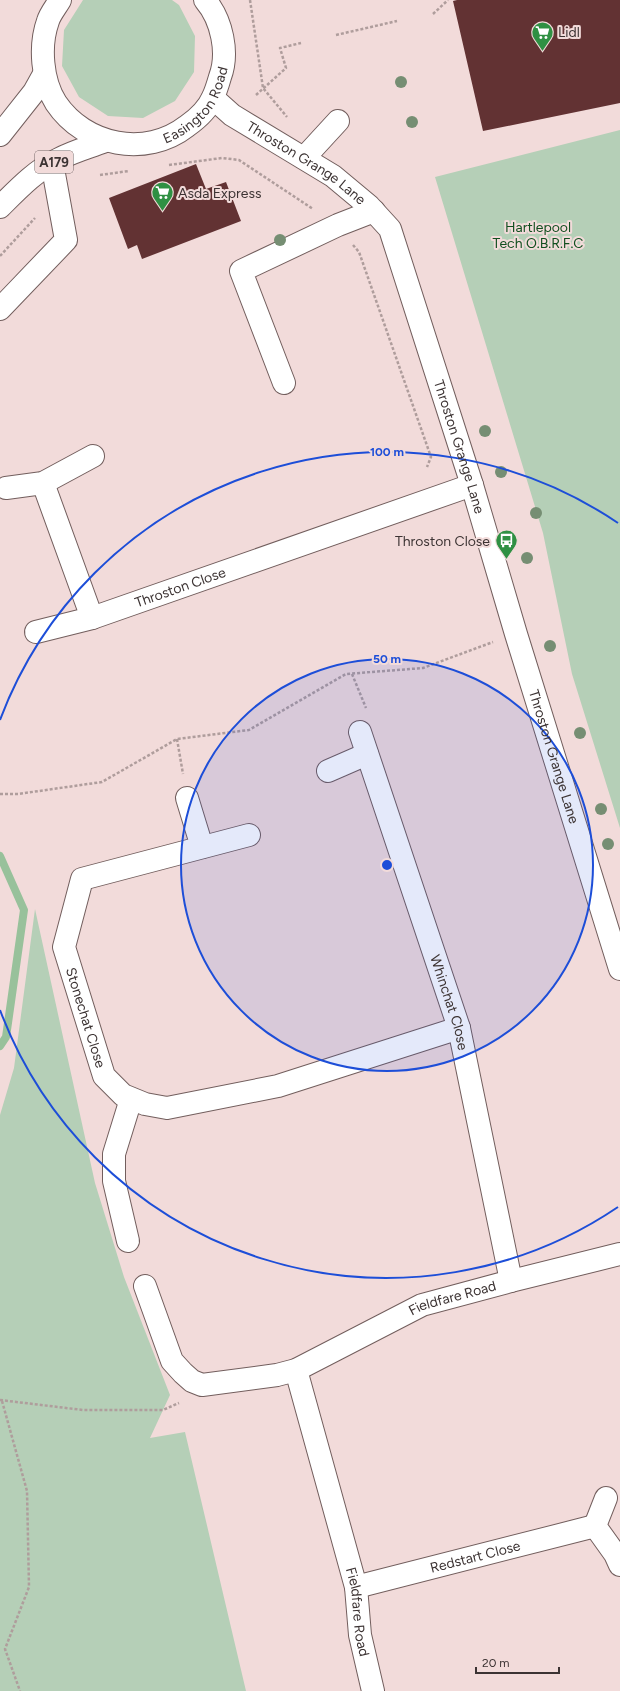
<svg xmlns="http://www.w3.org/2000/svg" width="620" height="1691" font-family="Figtree,sans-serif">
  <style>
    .green { fill: #b5cfb7 }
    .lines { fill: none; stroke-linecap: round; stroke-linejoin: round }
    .stream { stroke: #98c19b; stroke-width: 8 }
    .building { fill: #623233 }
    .minor-casing { stroke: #725e5d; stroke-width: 24 }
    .highway-casing { stroke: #725e5d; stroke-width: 24 }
    .path { stroke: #af9d9c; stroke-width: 2.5; stroke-dasharray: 3 2; stroke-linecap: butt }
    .minor { stroke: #fff; stroke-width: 22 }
    .highway { stroke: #fff; stroke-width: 22 }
    .tree { fill: #768e73 }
    .ring { fill: none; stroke: #1d4ed8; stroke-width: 2 }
    .labels { text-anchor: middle; stroke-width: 4; stroke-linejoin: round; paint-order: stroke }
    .shield { fill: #f2dbda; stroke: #736565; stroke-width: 1 }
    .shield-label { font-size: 13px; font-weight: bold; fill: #3c3333 }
    .poi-label { font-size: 14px; fill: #3c3333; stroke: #f2dbda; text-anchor: start }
    .street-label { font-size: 14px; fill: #3c3333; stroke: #f2dbda }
    .park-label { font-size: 14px; fill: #114f1f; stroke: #f2dbda }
    .centre { fill: #1d4ed8; stroke: #f2dbda; stroke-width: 2 }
    .ring-label { font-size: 12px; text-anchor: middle; font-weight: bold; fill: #1d4ed8; stroke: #f2dbda; stroke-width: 4; stroke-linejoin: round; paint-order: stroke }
  </style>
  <rect width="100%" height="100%" fill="#f2dbda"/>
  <path class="green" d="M83,0H172L179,5L195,36L194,72L175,101L143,118L108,116L79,97L62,66L64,30Z
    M620,130V828L572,674L543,533L435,177Z
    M35,909L95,1183L124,1277L170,1395L150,1438L185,1432L246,1691H0V1115L14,1068Z"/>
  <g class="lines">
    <path class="stream" d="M0,856L24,910L6,1037L0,1046"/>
  </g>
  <path class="building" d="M457,0H620V103L483,131L453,1Z
    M196,164L206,189L226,182L241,221L142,259L137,245L128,249L109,198Z"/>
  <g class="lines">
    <defs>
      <g id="minor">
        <path id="s1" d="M213,98L232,115L333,176L369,206L390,229L472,485L516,634L620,969"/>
        <path d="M304,158L338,121"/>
        <path d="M0,309L66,240L52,163"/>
        <path d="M284,383L241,271L338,225L374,211"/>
        <path id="s2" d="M43,483L92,618L472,485"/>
        <path d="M6,488L43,483L93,456"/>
        <path d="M36,632L92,618"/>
        <path id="s3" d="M360,732L459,1028L511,1281"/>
        <path d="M328,771L367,754"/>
        <path d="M187,798L202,847"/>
        <path id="s4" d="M249,835L82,879L64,947L104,1076L123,1095L145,1104L167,1108L278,1086L459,1028"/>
        <path d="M128,1241L114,1181V1154L131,1099"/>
        <path id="s5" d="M145,1286L172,1361L183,1373L192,1381L202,1385L277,1375L296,1370L422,1305L511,1281L620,1254"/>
        <path id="s6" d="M296,1370L356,1587L360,1635L373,1691"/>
        <path d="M606,1498L595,1526L615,1554L620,1565"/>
        <path id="s7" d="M356,1587L595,1526"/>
      </g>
      <g id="highway">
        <path id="s8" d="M60,0C56,7 50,14 48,21C39,46 42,81 56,103C85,146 146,158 187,126C197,119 208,109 213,97C216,91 218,84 220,77C229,53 222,20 205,0"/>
        <path d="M0,135L34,92L44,74"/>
        <path d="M0,207C18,189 36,170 59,159C74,151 90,147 105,141"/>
      </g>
    </defs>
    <use href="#minor" class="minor-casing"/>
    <use href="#highway" class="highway-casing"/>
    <path class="path" d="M250,0L263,88L287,117
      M433,14L448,0
      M336,35L397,21
      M256,95L286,68L280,48L301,43
      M169,165L222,158L239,160L313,209
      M100,175L129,171
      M353,245L359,252L431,457L427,467
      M0,256L35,218
      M352,674L366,708
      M177,739L183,774
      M0,794H18L102,782L177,739L249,730L346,674L423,668L493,642
      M0,1400L83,1410H163L179,1403
      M2,1401L27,1491L29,1587L5,1649L20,1691"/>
    <use href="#minor" class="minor"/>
    <use href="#highway" class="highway"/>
  </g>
  <g class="tree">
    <circle cx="401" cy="82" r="6"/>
    <circle cx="412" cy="122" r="6"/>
    <circle cx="280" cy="240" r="6"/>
    <circle cx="485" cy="431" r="6"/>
    <circle cx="501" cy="472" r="6"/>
    <circle cx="536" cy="513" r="6"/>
    <circle cx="527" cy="558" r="6"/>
    <circle cx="550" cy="646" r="6"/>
    <circle cx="580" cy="733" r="6"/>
    <circle cx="601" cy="809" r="6"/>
    <circle cx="608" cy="844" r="6"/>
  </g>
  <circle cx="387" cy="865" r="206" fill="#1d4ed8" fill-opacity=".12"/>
  <g class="ring">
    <circle cx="387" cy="865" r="206"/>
    <path d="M618 1207A413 413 0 0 1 0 1010M0 720A413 413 0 0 1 618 523"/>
  </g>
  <defs>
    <symbol id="supermarket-pin" viewBox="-11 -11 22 30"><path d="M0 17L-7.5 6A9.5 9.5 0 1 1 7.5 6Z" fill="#2f9043" stroke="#f2dbda"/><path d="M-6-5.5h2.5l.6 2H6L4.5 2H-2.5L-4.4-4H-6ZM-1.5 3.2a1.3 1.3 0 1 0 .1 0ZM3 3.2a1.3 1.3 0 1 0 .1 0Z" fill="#fff"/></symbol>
    <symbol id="bus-pin" viewBox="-11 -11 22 30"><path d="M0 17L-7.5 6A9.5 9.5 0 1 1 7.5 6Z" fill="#2f9043" stroke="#f2dbda"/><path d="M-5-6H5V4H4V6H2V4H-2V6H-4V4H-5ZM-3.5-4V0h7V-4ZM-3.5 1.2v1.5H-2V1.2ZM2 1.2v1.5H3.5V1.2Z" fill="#fff"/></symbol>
  </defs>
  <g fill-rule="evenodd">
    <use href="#supermarket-pin" x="530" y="20" width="25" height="34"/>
    <use href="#supermarket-pin" x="150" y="180" width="25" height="34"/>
    <use href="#bus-pin" x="494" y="528" width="25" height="34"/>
  </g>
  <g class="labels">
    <rect class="shield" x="35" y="151" width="38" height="22" rx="3"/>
    <g class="shield-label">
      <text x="54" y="167">A179</text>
    </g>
    <g class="poi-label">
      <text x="558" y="37">Lidl</text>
      <text x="178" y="198">Asda Express</text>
      <text x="490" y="546" text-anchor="end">Throston Close</text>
    </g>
    <g class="street-label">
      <text dy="5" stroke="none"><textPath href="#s8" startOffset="280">Easington Road</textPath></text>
      <text dy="5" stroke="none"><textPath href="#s1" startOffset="114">Throston Grange Lane</textPath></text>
      <text dy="5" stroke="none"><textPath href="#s1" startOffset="450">Throston Grange Lane</textPath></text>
      <text dy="5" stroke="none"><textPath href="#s2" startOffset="237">Throston Close</textPath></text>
      <text dy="5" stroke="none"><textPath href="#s1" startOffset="774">Throston Grange Lane</textPath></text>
      <text dy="5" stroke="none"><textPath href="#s3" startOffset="285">Whinchat Close</textPath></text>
      <text dy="5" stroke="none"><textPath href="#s4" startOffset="317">Stonechat Close</textPath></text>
      <text dy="5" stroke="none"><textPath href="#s5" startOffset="387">Fieldfare Road</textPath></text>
      <text dy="5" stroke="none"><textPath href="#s7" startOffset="123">Redstart Close</textPath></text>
      <text dy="5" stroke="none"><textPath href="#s6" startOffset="250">Fieldfare Road</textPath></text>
    </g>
    <g class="park-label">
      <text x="538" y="232">Hartlepool<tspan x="538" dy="16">Tech O.B.R.F.C</tspan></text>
    </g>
  </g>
  <circle cx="387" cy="865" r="6" class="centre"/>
  <g class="ring-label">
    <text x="387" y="456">100 m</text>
    <text x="387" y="663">50 m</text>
  </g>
  <path d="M476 1667v6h83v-6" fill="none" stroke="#3c3333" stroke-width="2"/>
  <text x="482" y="1667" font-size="12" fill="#3c3333" stroke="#f2dbda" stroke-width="3" paint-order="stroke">20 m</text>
</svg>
